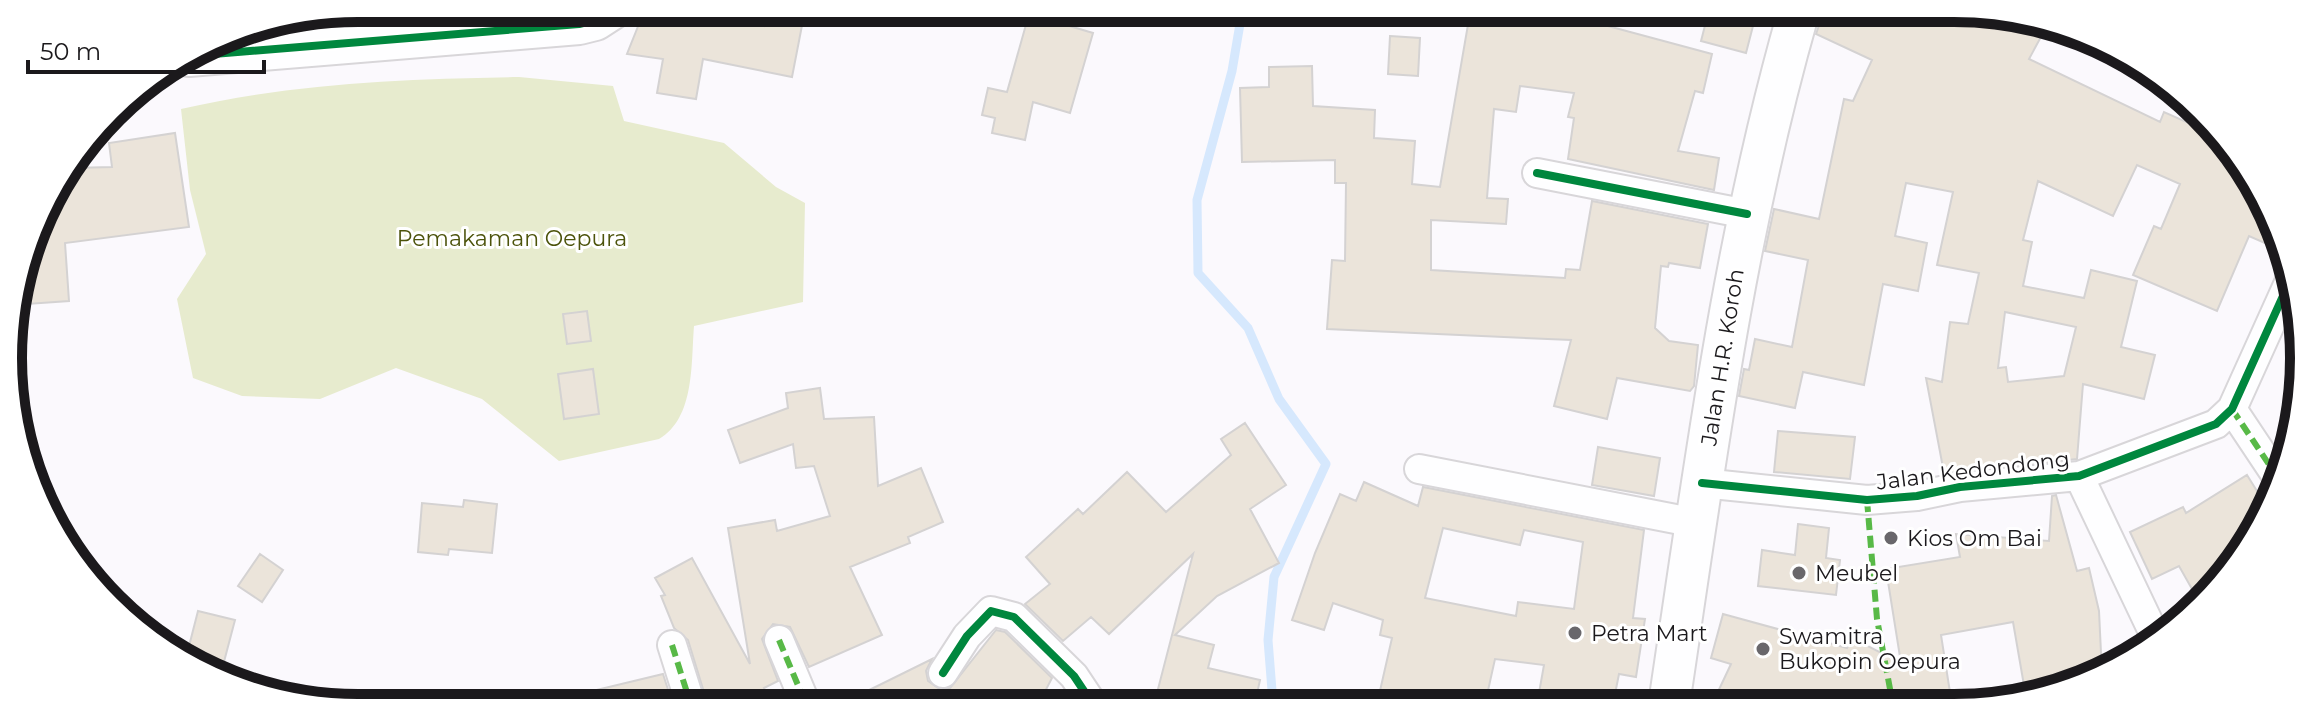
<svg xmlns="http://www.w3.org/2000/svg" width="2312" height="716" font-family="Montserrat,sans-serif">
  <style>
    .green { fill: #e7ebce }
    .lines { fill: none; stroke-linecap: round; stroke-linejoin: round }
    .stream { stroke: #d6e8fd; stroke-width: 9 }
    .building { fill: #ebe4da; stroke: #d4d2d2; stroke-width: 2; fill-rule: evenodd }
    .street-casing { stroke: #d8d6d9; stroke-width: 32 }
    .secondary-casing { stroke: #d8d6d9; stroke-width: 44 }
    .street { stroke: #fefeff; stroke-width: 28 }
    .secondary { stroke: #fefeff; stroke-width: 40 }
    .quiet { stroke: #58b947; stroke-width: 6; stroke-dasharray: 12 6; stroke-linecap: butt }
    .cycleway-casing { stroke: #fff; stroke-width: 13 }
    .cycleway { stroke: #00873e; stroke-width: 8 }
    .poi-dot { fill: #69676b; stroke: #fff; stroke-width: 3 }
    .labels { text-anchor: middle; stroke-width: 6; stroke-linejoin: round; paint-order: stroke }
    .park-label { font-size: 22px; fill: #4c530b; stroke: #fff }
    .street-label { font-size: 22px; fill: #1b191c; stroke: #fff }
    .poi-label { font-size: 22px; fill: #1b191c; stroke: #fff; text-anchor: start }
    .rim { fill: none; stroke: #1b191c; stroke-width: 10 }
  </style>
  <rect width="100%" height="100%" fill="#fbf9fd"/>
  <path class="green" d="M519,77L613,86L624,121L724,143L776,187L805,203L803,302L694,326C691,363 695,418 659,439L559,461L482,399L396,368L320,399L242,396L193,378L177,299L206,254L190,190L181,109C293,83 404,79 519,77Z"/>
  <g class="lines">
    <path class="stream" d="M1242,12L1232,71L1197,200L1198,273L1248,328L1279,399L1326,464L1274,577L1268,640L1273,703"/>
  </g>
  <path class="building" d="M645,9H682L764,26L768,10H805L792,77L703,59L696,99L657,93L663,59L627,54Z
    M1470,13H1539L1593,22L1712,54L1703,93L1695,91L1678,151L1719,158L1714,190L1568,159L1574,118L1568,117L1574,93L1520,86L1516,112L1494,109L1487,198L1508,199L1506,224L1431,220V270L1565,278L1566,269L1580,270L1592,201L1708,224L1700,268L1669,263L1668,267L1661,266L1655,328L1669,341L1698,345L1694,386L1690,391L1617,378L1607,419L1554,406L1571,340L1327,329L1332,260L1345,261L1346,183H1335V160L1242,162L1240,88L1269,87V67L1312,66L1313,106L1375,110L1374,138L1415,141L1412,184L1440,187Z
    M1029,14L1093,33L1070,113L1033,102L1025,140L992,133L995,118L982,115L988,88L1007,92Z
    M1708,14L1753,26L1746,53L1701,41Z
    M1823,14L1968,15L1997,29L2004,15L2042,35L2029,59L2160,122L2164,112L2216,135L2245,164L2281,250L2249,236L2217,311L2133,275L2154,226L2161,229L2180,184L2137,165L2113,216L2038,181L2023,240L2032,242L2023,286L2084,298L2091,270L2137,281L2121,347L2155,355L2144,399L2083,384L2077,459L1944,473L1926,378L1942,382L1950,322L1968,324L1979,273L1937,265L1953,192L1906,183L1895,236L1927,243L1918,291L1883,284L1864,385L1803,372L1795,408L1739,396L1744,369L1749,370L1755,339L1792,347L1808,260L1765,251L1774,209L1819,219L1844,99L1853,101L1872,60L1816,34ZM2005,312L2076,327L2064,376L2008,382L2006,367L1998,368Z
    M1390,36L1420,38L1418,76L1388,74Z
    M175,133L189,227L65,243L69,301L13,305L44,203L71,168L112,167L109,143Z
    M587,311L591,341L567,344L563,314Z
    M593,369L599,414L564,419L558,374Z
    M820,388L824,419L874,417L878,486L921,468L943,522L908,537L910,543L850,567L882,635L809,667L790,627L773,624L762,639L778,681L764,688L772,702H707L688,640L674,628L661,596L665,595L655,578L692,558L750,664L728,528L775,520L777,531L830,516L814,466L796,468L793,444L740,463L728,430L788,408L786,393Z
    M1245,423L1286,485L1250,509L1279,563L1217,596L1175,635L1214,645L1208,668L1260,680L1255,703H1198L1157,693L1193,554L1109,634L1091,617L1063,641L1025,604L1050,584L1026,557L1078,509L1083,514L1127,472L1166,512L1231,455L1221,439Z
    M1778,431L1855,437L1850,479L1774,472Z
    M1598,447L1660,458L1654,496L1592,485Z
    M2247,475L2267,507L2257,533L2201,605L2179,566L2152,579L2130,532L2183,507L2186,513Z
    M1364,482L1418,506L1423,487L1644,530L1633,618L1645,619L1636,677L1619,674L1613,704H1537L1544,665L1495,659L1485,704H1377L1392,638L1380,635L1383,620L1333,603L1324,630L1292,620L1315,553L1340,494L1356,501ZM1443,528L1520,545L1524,530L1583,542L1574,609L1518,602L1516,616L1425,598Z
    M2056,495L2077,571L2089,568L2099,611L2102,674L2026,697L2013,622L1941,635L1952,705L1729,704L1715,698L1731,664L1711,658L1723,614L1847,648L1852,638L1901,663L1886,569L1960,557L1956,534L2049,541L2052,496Z
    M464,500L497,504L492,553L449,549L448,555L418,552L422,503L463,507Z
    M1798,524L1829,528L1826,558L1840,560L1836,595L1758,586L1762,550L1795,555Z
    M260,554L283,570L262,602L238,586Z
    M198,611L235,620L221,673L186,658Z
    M996,630L1005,632L1052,678L1039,703L845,702L932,659L926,671L928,681L941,690L950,688Z
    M663,674L672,702H589L588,692Z"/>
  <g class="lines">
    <defs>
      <path id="street" d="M1537,173L1747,214
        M2232,409L2278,478
        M1419,469L1696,523
        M2079,476L2156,638
        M1702,483L1867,500L1917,496L1960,487L2079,476L2216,424L2232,409L2292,276
        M779,640L805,702
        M672,645L690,702
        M943,673L967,636L991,611L1014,617L1074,676L1092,703"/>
      <path id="secondary" d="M189,56L579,24L595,20L612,9
        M1669,704C1704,471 1733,241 1798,14"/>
    </defs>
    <use href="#street" class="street-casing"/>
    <use href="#secondary" class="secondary-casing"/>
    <use href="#street" class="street"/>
    <use href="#secondary" class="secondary"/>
    <path class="quiet" d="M2232,409L2278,478
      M1867,500L1877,619L1893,705
      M779,640L805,702
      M672,645L690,702"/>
    <defs>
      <path id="cycleway" d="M189,56L579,24L595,20L612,9
        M1537,173L1747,214
        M1702,483L1867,500L1917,496L1960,487L2079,476L2216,424L2232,409L2292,276
        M943,673L967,636L991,611L1014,617L1074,676L1092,703"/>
    </defs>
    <use href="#cycleway" class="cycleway-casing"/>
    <use href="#cycleway" class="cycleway"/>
  </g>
  <g class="poi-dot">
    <circle cx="1891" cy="538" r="8"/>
    <circle cx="1799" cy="573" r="8"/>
    <circle cx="1575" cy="633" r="8"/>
    <circle cx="1763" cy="649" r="8"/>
  </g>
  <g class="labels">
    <g class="park-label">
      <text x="512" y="246">Pemakaman Oepura</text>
    </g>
    <g class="street-label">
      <text transform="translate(1722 357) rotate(-81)" y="8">Jalan H.R. Koroh</text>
      <text transform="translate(1973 470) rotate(-7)" y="8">Jalan Kedondong</text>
    </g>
    <g class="poi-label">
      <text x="1907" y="546">Kios Om Bai</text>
      <text x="1815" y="581">Meubel</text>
      <text x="1591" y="641">Petra Mart</text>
      <text x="1779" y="644">Swamitra<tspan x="1779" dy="25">Bukopin Oepura</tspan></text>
    </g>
  </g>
  <path d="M0 0H2312V716H0ZM358 22H1954A336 336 0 0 1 2290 358V358A336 336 0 0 1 1954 694H358A336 336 0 0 1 22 358V358A336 336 0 0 1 358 22Z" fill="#fff" fill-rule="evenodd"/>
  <path class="rim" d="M358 22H1954A336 336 0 0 1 2290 358V358A336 336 0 0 1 1954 694H358A336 336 0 0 1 22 358V358A336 336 0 0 1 358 22Z"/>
  <path d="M28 60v12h236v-12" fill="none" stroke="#1b191c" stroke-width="4"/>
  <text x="40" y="60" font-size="24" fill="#1b191c" stroke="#ffffff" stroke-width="6" paint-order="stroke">50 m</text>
</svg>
